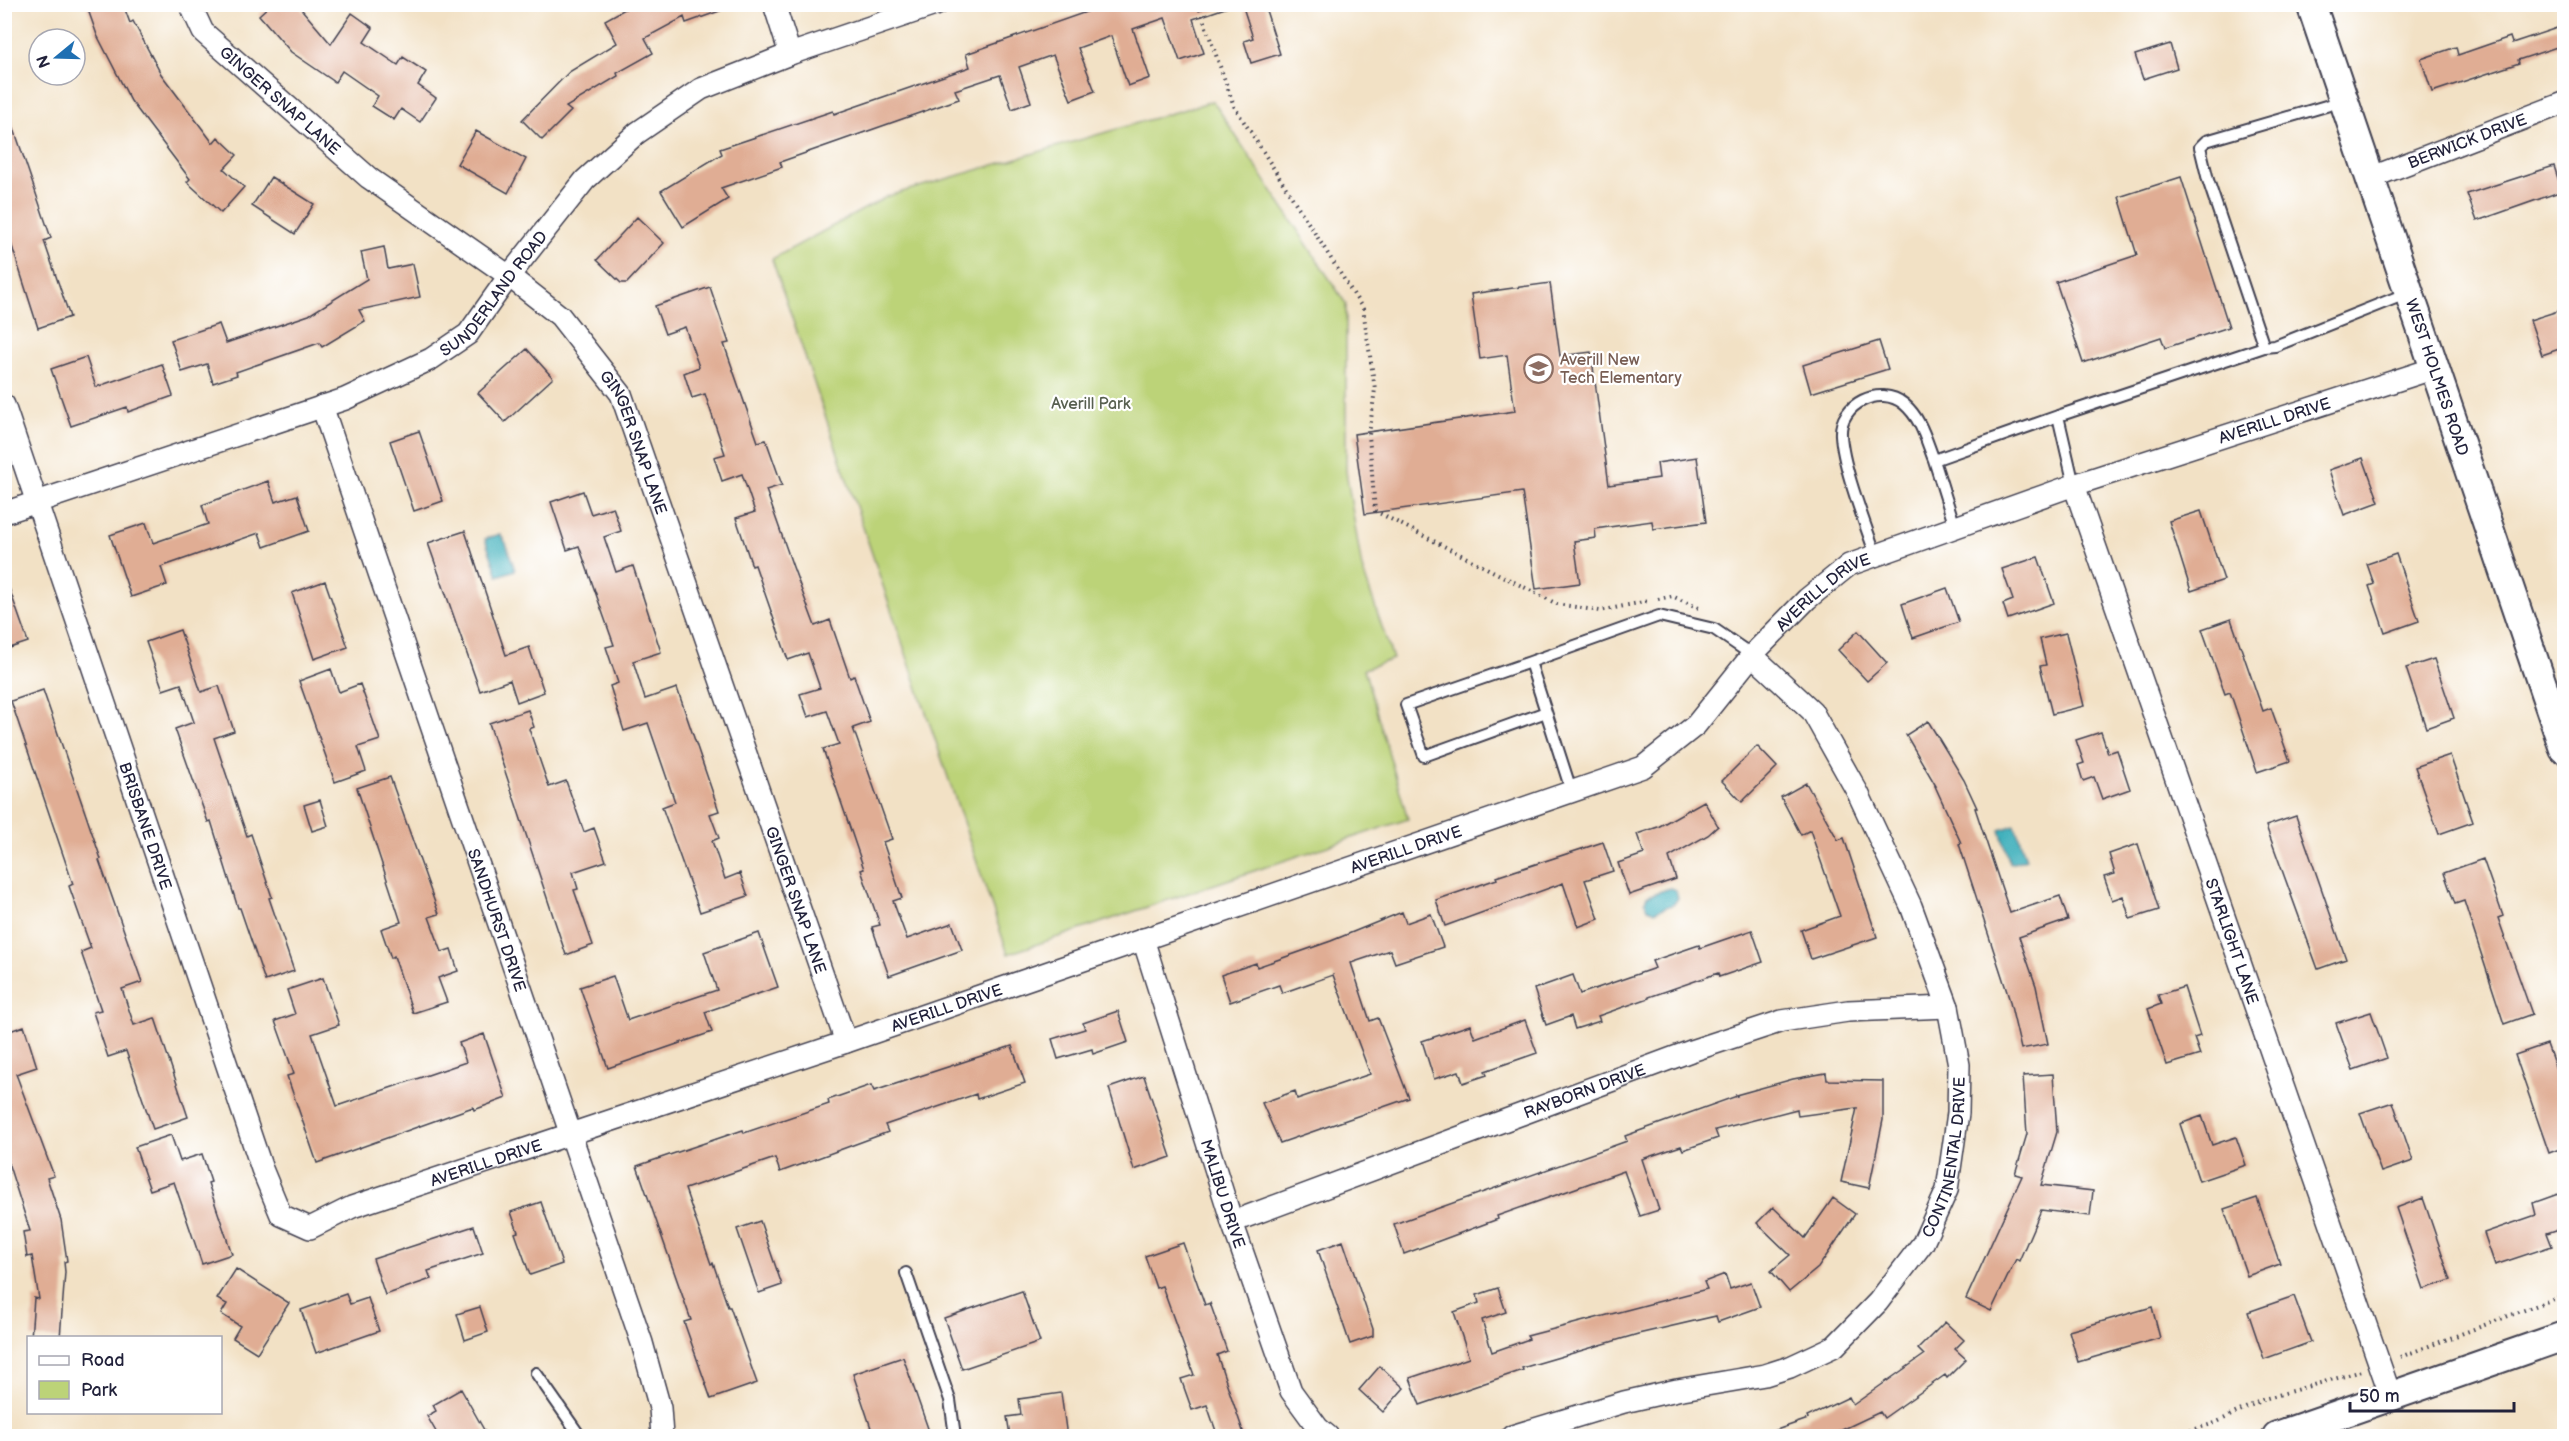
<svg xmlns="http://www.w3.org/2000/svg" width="2569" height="1441" font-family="'Balsamiq Sans',sans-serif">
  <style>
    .green { fill: #bcd378; stroke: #6f7a5a; stroke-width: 1.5 }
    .water { fill: #41b0bc; stroke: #32697c; stroke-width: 1.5 }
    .building { fill: #e0ad94 }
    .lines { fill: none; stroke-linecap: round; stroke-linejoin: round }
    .lane-casing { stroke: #413f50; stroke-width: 14 }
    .street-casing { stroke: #413f50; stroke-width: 24 }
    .secondary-casing { stroke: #413f50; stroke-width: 32 }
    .path { stroke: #413f50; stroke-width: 4; stroke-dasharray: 1.5 4.5; stroke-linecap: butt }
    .lane { stroke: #fff; stroke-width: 10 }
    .street { stroke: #fff; stroke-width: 21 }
    .secondary { stroke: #fff; stroke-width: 28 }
    .labels { text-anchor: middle; stroke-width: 4.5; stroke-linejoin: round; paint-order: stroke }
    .street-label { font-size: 16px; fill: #22223b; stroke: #fff }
    .education-label { font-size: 16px; fill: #785e54; stroke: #fff; text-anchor: start }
    .park-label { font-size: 16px; fill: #586050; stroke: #fff }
  </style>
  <rect width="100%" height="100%" fill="#fff"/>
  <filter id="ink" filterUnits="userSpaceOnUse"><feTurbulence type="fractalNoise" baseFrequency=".0167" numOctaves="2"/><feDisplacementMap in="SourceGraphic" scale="12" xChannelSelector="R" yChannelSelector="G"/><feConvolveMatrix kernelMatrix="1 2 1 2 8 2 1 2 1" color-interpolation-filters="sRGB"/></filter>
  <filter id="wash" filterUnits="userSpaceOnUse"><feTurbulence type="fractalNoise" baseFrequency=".008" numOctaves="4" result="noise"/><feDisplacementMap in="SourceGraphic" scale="24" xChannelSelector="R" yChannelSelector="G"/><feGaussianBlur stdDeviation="1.35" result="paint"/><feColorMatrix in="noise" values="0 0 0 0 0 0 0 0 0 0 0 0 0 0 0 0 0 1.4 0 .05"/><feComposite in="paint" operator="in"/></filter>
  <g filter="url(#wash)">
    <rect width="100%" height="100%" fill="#f2e1c5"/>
    <path class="green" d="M1213,101L1346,304V471L1362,568L1393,659L1364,669L1408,819L1008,954L772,259L888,196Z"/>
    <path class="water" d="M500,534L506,543L515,570L498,576L485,539Z
      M2015,825L2026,859L2010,864L2000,830Z
      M1670,888L1676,890L1678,898L1674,904L1654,912L1648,909L1645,901L1647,896Z"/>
    <g id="blocks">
      <path class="building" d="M86,4H123L130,23L133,21L161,74L213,143L218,137L237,155L224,169L244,187L221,213L187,182L190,179L131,101L97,35Z
        M271,4H297L331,44L352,13L373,28L364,42L398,65L403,57L426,72L418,85L436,98L420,122L401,109L394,120L372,106L378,96L342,71L335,82L291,52L259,15Z
        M634,4H731V7L686,23L684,17L645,38L653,53L617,73L618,76L566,107L571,111L542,140L522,120L569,72L617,43L605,20Z
        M1109,4H1227L1228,7L1193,19L1204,53L1180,61L1165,18L1133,29L1150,78L1128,86L1111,36L1078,48L1095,91L1071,100L1053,55L1019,67L1031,102L1012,109L1000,75L955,90L959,99L780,162L782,167L721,188L728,199L683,227L661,191L722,154L720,149L833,111L834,114L970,67L966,54Z
        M1242,4H1264L1280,54L1251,63L1244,41L1253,38Z
        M2557,28L2563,45L2518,60L2519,63L2432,92L2421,59L2456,47L2458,55L2510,37L2512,43Z
        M2170,44L2177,68L2143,79L2135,55Z
        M7,108L51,238L44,241L70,317L38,328L4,221V109Z
        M476,131L526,159L508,193L457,164Z
        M2554,166L2562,191L2477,221L2467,194Z
        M271,177L314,204L295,234L252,206Z
        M2181,177L2229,327L2165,348L2161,337L2083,363L2056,282L2137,255L2119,197Z
        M637,217L664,243L627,283H621L597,260Z
        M384,247L388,269L413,264L420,297L359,310L365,321L322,347L319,343L236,372L237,375L213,383L207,364L182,372L171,340L219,324L226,343L309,315L367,279L361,252Z
        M1550,283L1560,356L1591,352L1609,485L1659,478L1657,463L1697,457L1706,522L1653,529L1652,521L1595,529L1596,538L1574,541L1580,583L1536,589L1522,492L1365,514L1354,434L1515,411L1507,355L1480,359L1471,294Z
        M710,287L729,343L724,344L758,442L766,440L782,485L766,490L793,567L815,626L830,620L850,678L854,676L870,722L853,728L892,839L883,842L902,898L893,901L907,939L952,923L962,950L889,976L872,927L880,925L861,870L864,869L823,749L839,744L827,711L808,717L800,694L820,688L808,653L788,660L755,565L752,566L736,518L755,512L742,474L722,481L714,457L725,454L705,394L692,398L684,373L699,367L685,327L665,334L655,306Z
        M2558,311L2565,329V347L2542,355L2530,320Z
        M1879,341L1888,369L1811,393L1803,365Z
        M527,349L553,378L505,422L478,393Z
        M86,357L96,387L162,364L173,396L128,412L127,407L71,426L51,369Z
        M419,431L443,501L414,511L390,441Z
        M2363,458L2379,502L2344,515L2329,470Z
        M268,481L275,502L297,495L309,531L264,547L259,533L161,567L167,585L131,597L110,535L146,523L153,543L208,524L202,505Z
        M583,491L591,514L613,507L621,531L604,537L616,572L633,566L661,652L633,661L645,699L677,688L719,811L710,814L719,838L712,841L725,879L740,873L748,896L700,912L662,807L675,802L648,723L624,731L610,686L618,683L606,647L614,645L579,546L567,550L551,502Z
        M2201,511L2224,580L2191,591L2169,521Z
        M465,531L506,655L529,647L544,692L517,702L510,680L480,691L428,543Z
        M2396,554L2419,621L2385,633L2369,586L2374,584L2367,564Z
        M2038,557L2054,603L2008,619L2003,604L2013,600L2002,569Z
        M325,581L348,647L314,659L292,593Z
        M4,582H7L28,642L4,650Z
        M1947,588L1959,622L1913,638L1902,604Z
        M2231,619L2263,711L2271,708L2290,761L2257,772L2230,692L2225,694L2202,629Z
        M180,630L201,692L219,686L234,731L214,738L247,836L251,834L272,897L269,898L294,971L265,981L240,908H238L211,821L208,822L175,729L194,722L181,684L163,690L146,642Z
        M1858,631L1887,663L1867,681L1838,650Z
        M2066,633L2084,706L2052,714L2040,666L2046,665L2040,639Z
        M2434,659L2454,718L2426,728L2406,668Z
        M331,669L339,692L360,684L380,740L358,747L366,771L335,782L299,681Z
        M43,690L101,859L99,860L142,982L122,989L134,1025L155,1018L188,1117L153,1129L126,1051L108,1057L93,1012L101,1010L81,952L91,948L69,886L73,884L11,701Z
        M528,710L534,727L529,729L549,787L566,781L584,832L594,828L606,861L573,872L578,889L574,890L593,945L566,955L489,723Z
        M1928,721L1964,780L1977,808H1975L2010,913L2060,896L2068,920L2019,937L2036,986L2048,1044L2021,1049L2009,998L1959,844L1961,843L1935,786H1936L1906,735Z
        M2101,732L2108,753L2117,750L2130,789L2102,799L2094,777L2083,781L2078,765L2084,763L2076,740Z
        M1757,746L1777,767L1742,802L1722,781Z
        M2450,755L2473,822L2439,834L2415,767Z
        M390,777L439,914L429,917L442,952L451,949L458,971L438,978L447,1002L413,1013L394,956L391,958L381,929L401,922L357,788Z
        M1806,783L1838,840L1844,838L1877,937L1811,959L1801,930L1840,916L1810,830L1801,835L1781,797Z
        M320,800L328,826L312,831L304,805Z
        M1704,801L1718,826L1708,835L1669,857L1676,879L1629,895L1618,863L1644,854L1637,834L1658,827Z
        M2296,816L2346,959L2318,969L2266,826Z
        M1603,842L1613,871L1585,880L1599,919L1578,927L1563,883L1445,926L1436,900L1497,879L1496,877Z
        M2138,844L2159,910L2130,919L2123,896L2112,900L2104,877L2115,874L2109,854Z
        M2483,859L2503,916L2498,918L2532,1014L2504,1024L2464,901L2455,904L2444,873Z
        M1402,912L1406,923L1431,914L1443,947L1395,963L1390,950L1351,963L1370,1021L1378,1018L1409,1098L1280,1143L1262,1103L1295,1091L1297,1099L1370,1074L1333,975L1282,993L1279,985L1230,1002L1221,975L1256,963L1257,967L1331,941Z
        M1752,930L1763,962L1719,977L1718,973L1649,997V998L1598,1016L1600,1021L1575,1029L1571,1016L1546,1025L1534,989L1573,975L1580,994L1655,968L1652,961L1699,945L1700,948Z
        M759,933L778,987L705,1012L712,1032L608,1068L580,987L613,976L628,1020L717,990L704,952Z
        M323,978L339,1025L312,1034L337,1106L466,1062L459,1043L484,1034L506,1098L474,1110L473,1107L317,1163L287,1076L294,1074L275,1021L295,1014L287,990Z
        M2184,987L2200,1036L2194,1038L2200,1055L2167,1065L2148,1009L2161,1004L2158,995Z
        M1118,1011L1128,1042L1093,1054L1092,1049L1058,1059L1052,1039L1085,1029L1083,1023Z
        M2371,1012L2387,1058L2353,1070L2336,1023Z
        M1525,1020L1537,1053L1485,1071L1487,1075L1463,1083L1459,1071L1434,1079L1422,1041L1470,1025L1475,1038Z
        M24,1026L37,1067L16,1074L54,1176L47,1178L61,1220L67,1261L64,1262L65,1272L60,1338H31L34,1298L39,1299L32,1256L27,1257L23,1232L30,1231L4,1150V1033Z
        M2547,1044L2565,1095V1147L2549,1153L2515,1055Z
        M1012,1046L1025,1083L977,1099L976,1094L885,1125L888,1132L780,1172L775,1158L685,1189L711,1264L713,1263L728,1307H730L757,1383L711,1399L684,1322L691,1320L637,1166L743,1130L744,1133L829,1104L828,1100L871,1085L874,1091Z
        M1826,1073L1827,1080L1883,1081V1120L1869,1188L1841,1182L1857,1108L1798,1116L1797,1109L1715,1130L1718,1138L1683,1150L1681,1146L1642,1159L1659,1210L1640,1216L1624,1171L1497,1216L1498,1219L1404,1254L1394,1224L1627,1141L1625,1136L1737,1096L1736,1095L1793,1079Z
        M2053,1074L2057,1132L2041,1185L2093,1191L2090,1216L2041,1210L2019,1261L2016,1259L1991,1311L1966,1299L2022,1176L2015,1174L2027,1134L2023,1076Z
        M1144,1076L1171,1157L1134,1170L1109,1088Z
        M2393,1102L2413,1161L2381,1172L2360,1113Z
        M2202,1116L2212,1145L2236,1137L2246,1165L2199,1181L2180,1124Z
        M171,1135L180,1161L202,1154L211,1182L208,1183L232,1254L202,1264L174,1182L150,1190L135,1147Z
        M2558,1194L2565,1213V1227L2547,1233L2552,1246L2495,1265L2484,1233L2536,1215L2533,1203Z
        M1833,1198L1855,1214L1818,1268L1789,1292L1771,1271L1790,1255L1757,1223L1773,1207L1805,1238Z
        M2257,1198L2280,1264L2247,1276L2224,1209Z
        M2423,1198L2451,1280L2424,1289L2396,1208Z
        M541,1202L562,1264L530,1275L515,1233L518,1232L511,1212Z
        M760,1221L782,1285L759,1293L737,1229Z
        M474,1226L483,1253L428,1271L431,1279L385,1295L373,1259Z
        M1343,1241L1373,1329V1336L1350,1344L1318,1250Z
        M1183,1243L1205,1305L1210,1303L1227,1351L1217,1355L1245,1437H1218L1207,1405L1192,1410L1181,1379L1194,1375L1162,1286L1156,1288L1145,1256Z
        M236,1269L289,1303L257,1353L233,1338L240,1326L221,1314L227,1304L217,1299Z
        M1725,1274L1730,1289L1751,1282L1760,1307L1718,1322L1716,1316L1638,1334L1522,1368L1523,1370L1420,1405L1410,1378L1469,1358L1454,1312L1479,1303L1477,1295L1498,1288L1506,1312L1482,1320L1492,1352L1529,1339L1527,1336L1707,1289L1704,1282Z
        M1022,1291L1040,1342L962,1369L944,1318Z
        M346,1294L350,1304L368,1298L379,1331L316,1353L301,1310Z
        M2294,1296L2311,1342L2264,1359L2248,1312Z
        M480,1307L488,1332L465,1340L457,1314Z
        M2152,1307L2160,1338L2078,1362L2069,1331Z
        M1945,1322L1964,1340L1955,1349L1966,1359L1947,1378L1945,1375L1884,1418L1880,1412L1827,1437H1765V1434L1808,1419L1807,1417L1849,1397L1853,1405L1924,1355L1918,1349Z
        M903,1357L931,1437H874L853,1374Z
        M1380,1366L1404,1388L1383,1412L1359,1390Z
        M461,1389L488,1437H439L427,1416L436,1411L433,1405Z
        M1061,1393L1067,1437H1024V1433L1010,1435L1007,1417L1021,1415L1019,1399Z"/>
    </g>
  </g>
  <g filter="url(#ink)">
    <use href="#blocks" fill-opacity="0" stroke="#413f50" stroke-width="1.5"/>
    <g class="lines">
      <defs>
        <path id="lane" d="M2343,101L2206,141L2200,147L2208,180L2264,347L2275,346L2408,293
          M2074,485L2058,416L2264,347
          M1955,527L1934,460L2058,416
          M1876,556C1865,523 1843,468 1841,435C1839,404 1880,384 1904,404C1921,418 1926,440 1934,460
          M1530,662L1406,705L1424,756L1546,712
          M1572,793L1530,662L1659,616L1714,629L1752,655
          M906,1273L950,1400L955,1436
          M536,1373L580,1436"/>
        <g id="street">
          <path id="s1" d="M190,4L203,32L369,178L509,276L560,316L621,394L846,1042"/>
          <path d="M774,4L790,54"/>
          <path id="s2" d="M2370,178L2564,103"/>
          <path id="s3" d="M4,405L262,1169L281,1215L310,1228L352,1207L846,1042L1643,767L1696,725L1752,655L1807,599L1849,565L2074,485L2435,368"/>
          <path id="s4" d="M322,406L642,1343L660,1408L662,1436"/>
          <path id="s5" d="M2074,485L2391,1397"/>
          <path id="s6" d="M4,513L345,399L431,359L468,334L509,276L585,180L637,133L701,89L790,54L938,4"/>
          <path id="s7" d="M1143,939L1232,1222L1291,1391L1318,1428L1328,1436"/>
          <path id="s8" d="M1232,1222L1691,1051L1782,1021L1848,1011L1948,1007"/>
          <path id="s9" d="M1512,1436L1624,1402L1677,1390L1765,1375L1790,1367L1835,1346L1878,1302L1923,1243L1947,1190L1958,1113L1959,1065L1948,1007L1911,906L1858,793L1812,711L1752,655"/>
        </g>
        <g id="secondary">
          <path id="s10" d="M2311,4L2564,749"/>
          <path d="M2277,1436L2564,1336"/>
        </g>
      </defs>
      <use href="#lane" class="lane-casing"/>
      <use href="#street" class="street-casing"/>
      <use href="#secondary" class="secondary-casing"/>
      <path class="path" d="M1198,4L1234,106L1363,309L1375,389L1369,435L1375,511L1557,604L1600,611L1648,601
        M1658,599L1672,596L1699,608
        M2400,1357L2564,1295
        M2173,1436L2215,1423L2264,1399L2362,1371"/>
      <use href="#lane" class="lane"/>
      <use href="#street" class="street"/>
      <use href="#secondary" class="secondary"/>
    </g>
  </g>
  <defs>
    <symbol id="school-ring" viewBox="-11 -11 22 22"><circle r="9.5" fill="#fff" stroke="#8d6e63" stroke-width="1.5"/><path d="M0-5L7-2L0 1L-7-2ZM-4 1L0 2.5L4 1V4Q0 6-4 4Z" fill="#8d6e63"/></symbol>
  </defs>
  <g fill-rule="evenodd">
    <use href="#school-ring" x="1522" y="352" width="33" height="33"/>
  </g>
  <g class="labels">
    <g class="street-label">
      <text dy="6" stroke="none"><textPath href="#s1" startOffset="134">GINGER SNAP LANE</textPath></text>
      <text dy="6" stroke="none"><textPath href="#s2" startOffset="104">BERWICK DRIVE</textPath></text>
      <text dy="6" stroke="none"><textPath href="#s6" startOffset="546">SUNDERLAND ROAD</textPath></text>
      <text dy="6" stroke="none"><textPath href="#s10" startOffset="394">WEST HOLMES ROAD</textPath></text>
      <text dy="6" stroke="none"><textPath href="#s3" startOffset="3038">AVERILL DRIVE</textPath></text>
      <text dy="6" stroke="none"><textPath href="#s1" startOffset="636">GINGER SNAP LANE</textPath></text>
      <text dy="6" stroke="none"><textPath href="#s3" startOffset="2552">AVERILL DRIVE</textPath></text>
      <text dy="6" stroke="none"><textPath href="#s3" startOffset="444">BRISBANE DRIVE</textPath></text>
      <text dy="6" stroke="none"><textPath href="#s3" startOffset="2048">AVERILL DRIVE</textPath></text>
      <text dy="6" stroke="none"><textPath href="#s1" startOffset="1122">GINGER SNAP LANE</textPath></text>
      <text dy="6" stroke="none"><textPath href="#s4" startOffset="543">SANDHURST DRIVE</textPath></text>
      <text dy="6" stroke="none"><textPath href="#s5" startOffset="483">STARLIGHT LANE</textPath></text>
      <text dy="6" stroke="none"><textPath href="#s3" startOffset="1562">AVERILL DRIVE</textPath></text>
      <text dy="6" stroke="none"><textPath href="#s8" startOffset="376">RAYBORN DRIVE</textPath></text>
      <text dy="6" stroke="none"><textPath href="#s9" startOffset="562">CONTINENTAL DRIVE</textPath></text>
      <text dy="6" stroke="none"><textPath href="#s3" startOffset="1076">AVERILL DRIVE</textPath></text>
      <text dy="6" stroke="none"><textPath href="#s7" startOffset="267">MALIBU DRIVE</textPath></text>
    </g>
    <g class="education-label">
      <text x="1560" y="365">Averill New<tspan x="1560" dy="18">Tech Elementary</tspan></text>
    </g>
    <g class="park-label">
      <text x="1091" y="409">Averill Park</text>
    </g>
  </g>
  <rect width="2569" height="1441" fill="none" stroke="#fff" stroke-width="24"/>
  <rect x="27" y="1336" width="195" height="78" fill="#ffffff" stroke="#a7a7b1" stroke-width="1.5"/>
  <rect x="39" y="1356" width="30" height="9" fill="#ffffff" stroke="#a7a7b1" stroke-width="1.5"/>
  <text x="81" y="1366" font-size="18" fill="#22223b">Road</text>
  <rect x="39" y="1381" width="30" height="18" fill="#bcd378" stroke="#a7a7b1" stroke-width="1.5"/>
  <text x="81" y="1396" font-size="18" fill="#22223b">Park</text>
  <g transform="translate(57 57) rotate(251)"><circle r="28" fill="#ffffff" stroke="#a7a7b1" stroke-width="1.5"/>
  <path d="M0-4.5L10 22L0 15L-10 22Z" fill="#1f6fb2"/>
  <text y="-9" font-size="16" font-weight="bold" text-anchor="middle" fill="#22223b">N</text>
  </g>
  <path d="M2350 1402v9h164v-9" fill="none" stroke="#22223b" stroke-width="3"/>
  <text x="2359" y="1402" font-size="18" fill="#22223b" stroke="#ffffff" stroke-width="4.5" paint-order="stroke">50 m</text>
</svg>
